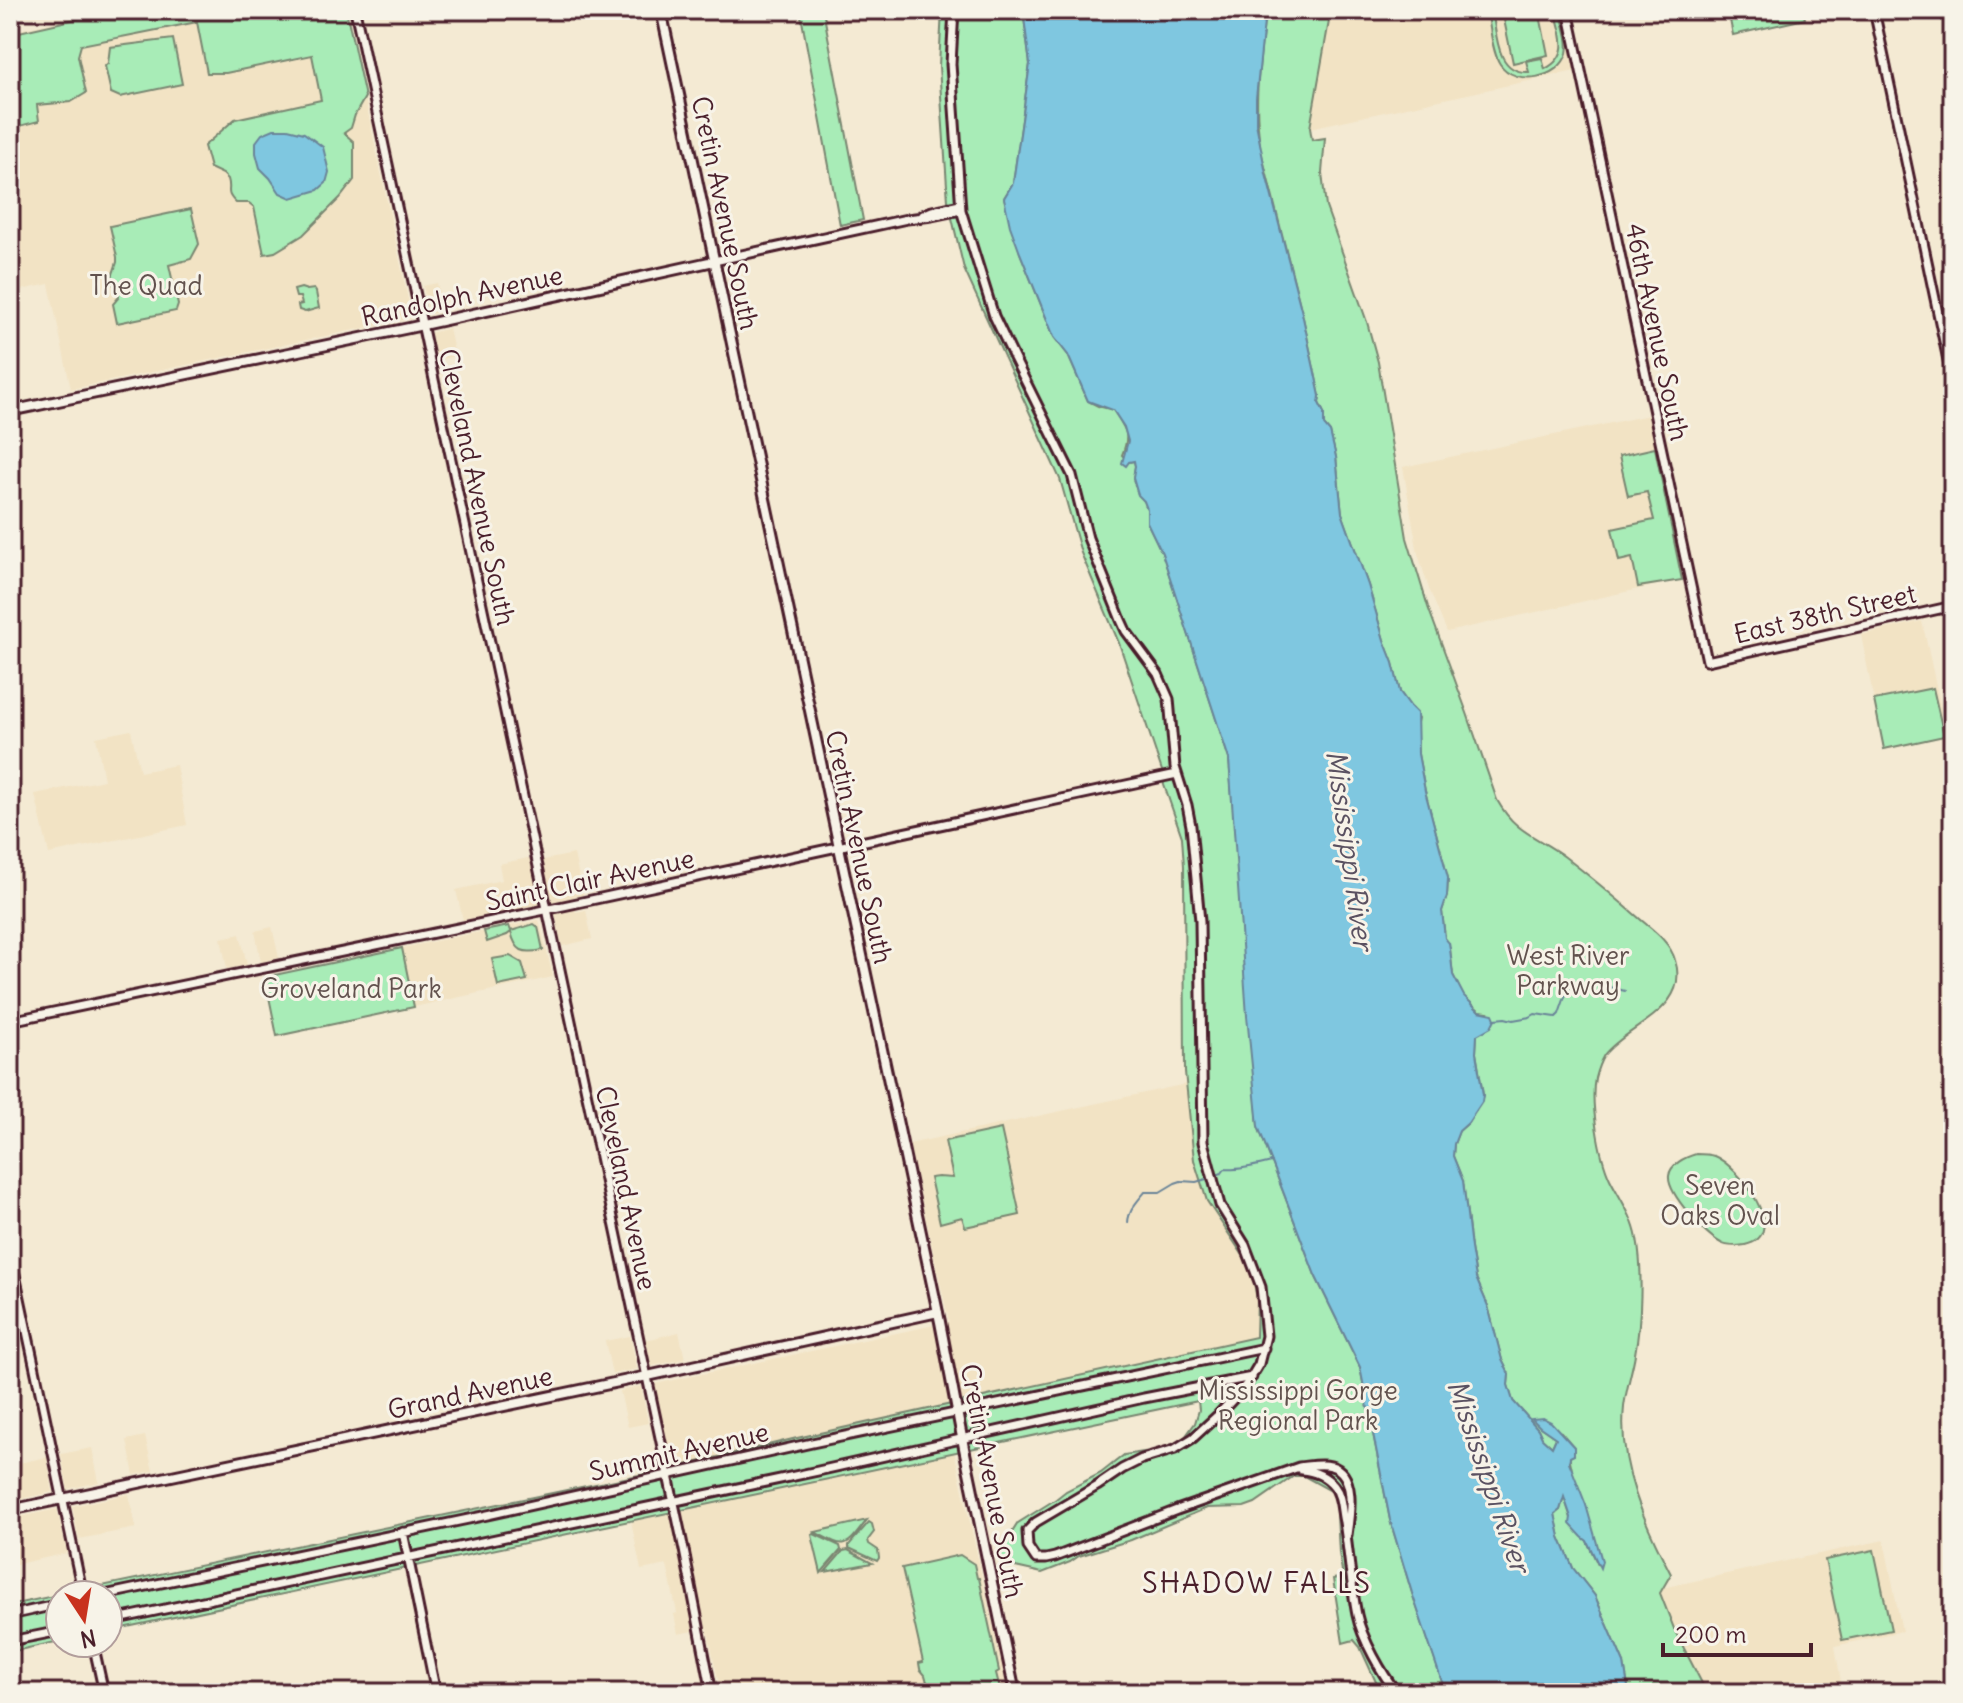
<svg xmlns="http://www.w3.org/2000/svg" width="1963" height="1703" font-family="Delius,sans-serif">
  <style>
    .built { fill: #f2e3c4 }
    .green { fill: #a8ecb7; stroke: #798671; stroke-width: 2 }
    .water { fill: #7fc7e0; stroke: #6a8498; stroke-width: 2 }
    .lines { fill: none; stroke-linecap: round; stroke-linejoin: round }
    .stream { stroke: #6a8498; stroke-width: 2 }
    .tertiary-casing { stroke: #4a1f2b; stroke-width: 13 }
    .secondary-casing { stroke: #4a1f2b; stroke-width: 14 }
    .tertiary { stroke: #f7f3e8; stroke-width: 7 }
    .secondary { stroke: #f7f3e8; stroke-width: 8 }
    .labels { text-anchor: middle; stroke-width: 6; stroke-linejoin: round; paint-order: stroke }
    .street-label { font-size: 26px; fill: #4a1f2b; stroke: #f7f3e8 }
    .park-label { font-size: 26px; fill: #62524e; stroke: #f7f3e8 }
    .water-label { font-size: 28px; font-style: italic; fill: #5a5161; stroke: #f7f3e8 }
    .neighbourhood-label { font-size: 28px; letter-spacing: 2px; fill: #4a1f2b; stroke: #f7f3e8 }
  </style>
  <rect width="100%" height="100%" fill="#f4ead3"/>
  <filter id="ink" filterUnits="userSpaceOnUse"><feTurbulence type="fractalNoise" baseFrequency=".0125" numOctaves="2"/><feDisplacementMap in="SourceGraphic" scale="16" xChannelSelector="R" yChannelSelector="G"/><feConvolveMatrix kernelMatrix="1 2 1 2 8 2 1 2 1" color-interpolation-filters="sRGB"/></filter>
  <g filter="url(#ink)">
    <path class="built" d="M109,10H346L412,318L71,389L49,284L21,290L10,251V32Z
      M1331,10H1561L1575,71L1310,128Z
      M437,283L443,311L429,314L423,286Z
      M449,328L455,356L437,360L431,333Z
      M1649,415L1683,579L1447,632L1429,589L1418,554L1403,467Z
      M1922,621L1947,736L1884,750L1861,635Z
      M131,730L140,772L176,765L187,825L49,854L35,794L104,780L96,737Z
      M574,854L583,895L573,897L576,912L586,910L592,939L562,946L553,902L463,920L456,890L502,880L499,864L528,858L544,860Z
      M539,920L553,977L414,1007L402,948Z
      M272,927L279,958L261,962L255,931Z
      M240,934L247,965L227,969L221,938Z
      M1186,1084L1194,1160L1246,1260L1254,1282L1257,1300L1256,1337L944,1406L1008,1693H721L707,1628L678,1634L674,1614L677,1613L667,1565L641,1570L631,1521L682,1510L655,1384L949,1322L909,1144Z
      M679,1332L685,1359L652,1366L646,1340Z
      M630,1336L637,1369L612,1374L605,1341Z
      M641,1386L648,1423L628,1427L620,1391Z
      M145,1436L153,1471L134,1475L127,1440Z
      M92,1448L99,1482L68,1489L61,1454Z
      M47,1457L53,1492L10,1501V1465Z
      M129,1494L136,1528L79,1539L72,1506Z
      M57,1509L67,1553L13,1565L10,1549V1519Z
      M1884,1540L1902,1631L1835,1646L1841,1682L1792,1693H1707L1675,1631L1660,1593L1662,1588Z"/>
    <path class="green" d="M116,10H346L365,97L355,115L351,128L344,133L354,142V180L340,198L303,235L275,252L264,254L254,207L249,203H236C224,191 232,192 228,179L223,174L210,168L204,146L235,119L321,100L312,55L226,73H207L197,22L81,45L78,56L86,93L71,102L37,105L39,121L12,128L15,146L10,144V34Z
      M800,10H823L863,220L840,225Z
      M942,10H1023L1030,64L1013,183L1004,198L1020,253L1054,337L1068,355L1088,401L1098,406L1113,410C1125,429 1131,433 1122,455L1129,462L1134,461L1135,466L1133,479L1138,494L1144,501L1147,509V522L1162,553L1229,759L1258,1126L1315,1275L1360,1367L1390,1520L1412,1593L1446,1693H1381L1360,1647L1354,1640L1343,1643L1333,1579L1343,1577L1339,1553L1336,1496L1333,1492L1304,1476H1294L1255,1503L1244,1507L1207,1508L1131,1540L1079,1556L1070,1562L1042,1573L1002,1564L998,1543L1004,1542L1009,1537L1018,1523L1056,1499L1066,1491L1101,1473L1124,1455L1164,1449L1175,1444L1185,1437L1195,1423L1199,1410L1198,1401L108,1631V1595H60V1641L10,1652V1605L673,1468L797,1438L1256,1337L1257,1300L1254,1282L1246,1260L1207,1201L1194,1160L1185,1072L1184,866L1182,837L1164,785L1162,771L1119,643L1081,553L1060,479L964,269L948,201L939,66Z
      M1272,10H1331L1310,128L1312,140L1325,138L1322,173L1326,207L1367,322L1378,362L1407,538L1428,607L1467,713L1497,800C1516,834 1537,836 1565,857C1591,877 1616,898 1640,919C1654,931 1670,942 1675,960C1691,1010 1627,1025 1604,1055C1600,1062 1597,1070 1595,1078C1590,1102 1599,1156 1610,1179C1620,1199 1633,1216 1637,1239C1643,1270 1641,1323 1635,1354C1632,1372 1626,1389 1624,1407C1618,1466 1645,1524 1671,1574L1660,1593L1675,1631L1707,1693H1631L1628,1687L1624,1663L1595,1596L1573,1568L1560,1537L1555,1514L1560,1510L1564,1497L1571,1518L1587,1541L1598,1565L1572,1474C1573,1467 1569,1463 1570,1456L1574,1455V1447L1561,1432L1540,1427L1556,1438L1552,1447L1542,1438L1538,1429L1513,1401L1508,1385L1509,1374L1502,1360L1488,1306L1476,1278L1471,1248L1463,1181L1453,1156L1454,1144L1459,1131L1468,1123L1483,1095L1476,1053L1477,1034L1488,1012L1480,1011L1463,996L1453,975L1450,949L1445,938L1442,911L1447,896L1448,878L1425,791L1418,754L1416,727L1418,718L1400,692L1393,663L1384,640L1368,585L1342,513L1336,457L1330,432L1324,425V413L1319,403L1320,396L1302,313L1261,151C1253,105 1259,68 1264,22L1271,16Z
      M1487,10H1492C1497,35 1496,74 1529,72L1526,61L1542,58L1545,69C1572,55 1561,34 1555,10H1560C1563,23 1570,40 1567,53C1560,79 1515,87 1500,64C1492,52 1490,25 1487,10Z
      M1502,10H1539L1548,55L1513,63Z
      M1728,10H1803L1805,19L1733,35Z
      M173,39L182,84L120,97L111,93L105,66L108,63L110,47Z
      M191,209L199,244L191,259L169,265L178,305L176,311L117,323L113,304L119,297L117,285L110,283L117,262V257L110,226Z
      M301,288L307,290L314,289L316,292L319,308L305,312L299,310L298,305L302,304L300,297H296L294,290Z
      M1655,448L1682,580L1638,587L1632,558L1619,561L1612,529L1654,520L1647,492L1628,496L1619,456Z
      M1933,688L1944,736L1884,749L1874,700Z
      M534,924L538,927L543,950C523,954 516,952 511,932L507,935L487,942L484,931L509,926L511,931Z
      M402,948L414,1007L277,1036L265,977Z
      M510,956L522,963L527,980L498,986L492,959Z
      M1001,1129L1020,1215L965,1227L962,1217L940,1223L930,1178L938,1177L953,1178L945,1141Z
      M1696,1154C1702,1154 1708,1154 1714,1156C1738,1165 1792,1235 1745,1245C1738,1246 1727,1247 1721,1243C1706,1235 1667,1194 1669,1176C1670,1164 1686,1157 1696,1154Z
      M867,1520C845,1549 847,1549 815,1532Z
      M869,1522L872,1524L874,1532L868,1540L869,1544L878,1550L879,1558L877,1561L849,1548V1545Z
      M814,1534L840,1546L841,1550L821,1573L812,1535Z
      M848,1550L872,1563L825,1572L843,1551Z
      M1874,1550L1891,1630L1842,1640L1825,1560Z
      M960,1555L974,1564L977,1578H979L999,1671L996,1673L1001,1693H930L925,1675L920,1669L919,1663L923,1662L902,1568Z"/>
    <path class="water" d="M1023,10H1272L1271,15L1264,22L1256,98V123L1266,174L1302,313L1320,396L1319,403L1324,413V425L1330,432L1336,457L1342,513L1368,585L1384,640L1393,663L1400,692L1411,707L1417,713L1418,754L1425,791L1448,878L1447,896L1442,911L1445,938L1449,943L1450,949L1453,975L1464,996L1479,1011L1493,1014L1495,1019L1491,1027L1477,1035L1476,1053L1483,1095L1482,1102L1468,1123L1459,1131L1454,1144L1453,1156L1463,1181L1471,1248L1476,1278L1488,1306L1502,1360L1509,1374L1508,1385L1513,1401L1538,1429L1542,1438L1552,1447L1556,1438L1540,1427L1532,1419L1543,1418L1551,1422L1574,1447V1455L1570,1457L1569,1462L1586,1505L1602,1561L1600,1568L1587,1541L1582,1537L1570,1524L1571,1517L1564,1497L1560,1510L1555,1514L1560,1537L1573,1568L1595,1596L1624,1663L1628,1687L1631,1693H1446L1445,1691L1412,1593L1390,1520L1360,1367L1315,1275L1258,1126L1247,1016L1229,759L1162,553L1147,522V509L1144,501L1138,495L1133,478L1135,466L1134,461L1129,462L1126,466L1122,463L1128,441L1124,427L1113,410L1088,401L1068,355L1054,337L1020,253L1010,226L1004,198L1013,183L1030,64Z
      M274,129H288L304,133L315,141L323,147L329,172L326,183L318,190L291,198L280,193L270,178L260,168L256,153V142L262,134Z"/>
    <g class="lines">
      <path class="stream" d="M1495,1019L1505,1018L1513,1020L1530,1017L1535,1014L1556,1017L1559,1014L1567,991L1576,981L1606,986L1625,991
        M1216,1175L1222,1173L1225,1169C1237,1171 1259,1165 1272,1162
        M1128,1223C1128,1211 1138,1200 1145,1192H1160L1175,1183L1181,1181L1196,1182L1210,1178"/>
      <defs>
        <path id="tertiary" d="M355,10L684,1550L712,1693
          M954,10L951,64L961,210L994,316L1014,358L1072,475L1088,538L1121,620L1126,631L1158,674L1169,699L1175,767L1187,805L1191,826L1200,921L1203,1142L1220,1205L1245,1245L1261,1287L1266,1336L1259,1364L1247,1384L1218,1415L1193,1438L1175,1449L1142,1459L1122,1469L1097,1486L1036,1522L1027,1531L1028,1547L1036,1559H1046L1055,1557L1177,1510L1299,1467C1309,1466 1321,1463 1331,1466C1357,1473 1350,1515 1347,1535
          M1568,10L1707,661L1953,606
          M1874,10L1953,384
          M923,215L932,211L960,205
          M714,261L907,219L932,216L961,210
          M10,1021L540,911L1177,774
          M10,1251L83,1595
          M1301,1470C1314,1471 1326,1476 1334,1486C1342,1496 1341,1510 1344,1522C1349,1553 1351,1585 1357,1615C1362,1639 1382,1674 1397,1693
          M403,1532L436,1693
          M104,1595L483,1516L812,1443L1264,1348
          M10,1615L60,1604
          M108,1621L818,1471L1144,1398L1252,1377
          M10,1641L60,1631
          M93,1643L104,1693"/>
        <path id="secondary" d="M661,10L940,1322L964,1448L1015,1693
          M10,411L409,328L714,261
          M10,1510L652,1375L938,1312"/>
      </defs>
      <use href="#tertiary" class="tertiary-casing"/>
      <use href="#secondary" class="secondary-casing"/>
      <use href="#tertiary" class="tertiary"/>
      <use href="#secondary" class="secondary"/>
    </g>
  </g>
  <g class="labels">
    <g class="street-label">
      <text transform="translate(725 213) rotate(78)" y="9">Cretin Avenue South</text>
      <text transform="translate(462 296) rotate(-12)" y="9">Randolph Avenue</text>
      <text transform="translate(1657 332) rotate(78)" y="9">46th Avenue South</text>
      <text transform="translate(477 487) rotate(78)" y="9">Cleveland Avenue South</text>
      <text transform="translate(1825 614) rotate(-13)" y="9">East 38th Street</text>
      <text transform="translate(859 847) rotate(78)" y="9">Cretin Avenue South</text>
      <text transform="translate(590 880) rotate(-12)" y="9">Saint Clair Avenue</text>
      <text transform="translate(626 1188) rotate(78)" y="9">Cleveland Avenue</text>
      <text transform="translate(470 1393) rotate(-12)" y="9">Grand Avenue</text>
      <text transform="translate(679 1452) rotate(-13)" y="9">Summit Avenue</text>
      <text transform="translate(992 1481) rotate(79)" y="9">Cretin Avenue South</text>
    </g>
    <g class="park-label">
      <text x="146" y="295">The Quad</text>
      <text x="1568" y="965">West River<tspan x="1568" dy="30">Parkway</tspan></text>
      <text x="351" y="998">Groveland Park</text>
      <text x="1720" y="1195">Seven<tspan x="1720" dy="30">Oaks Oval</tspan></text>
      <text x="1298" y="1400">Mississippi Gorge<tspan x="1298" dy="30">Regional Park</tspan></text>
    </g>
    <g class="water-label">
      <text transform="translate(1350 850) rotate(82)" y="10">Mississippi River</text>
      <text transform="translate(1489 1476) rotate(71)" y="10">Mississippi River</text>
    </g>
    <g class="neighbourhood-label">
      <text x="1257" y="1593">SHADOW FALLS</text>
    </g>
  </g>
  <rect width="1963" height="1703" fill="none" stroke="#f7f3e8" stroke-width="40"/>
  <rect x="20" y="20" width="1923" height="1663" fill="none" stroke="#4a1f2b" stroke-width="3" filter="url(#ink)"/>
  <g transform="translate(84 1619) rotate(168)"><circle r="38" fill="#f7f3e8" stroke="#b29e9c" stroke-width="2"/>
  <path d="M0-6L14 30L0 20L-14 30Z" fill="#c8321e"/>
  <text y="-12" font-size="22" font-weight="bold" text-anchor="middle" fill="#4a1f2b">N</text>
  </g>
  <path d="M1663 1643v12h148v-12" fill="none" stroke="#4a1f2b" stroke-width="4"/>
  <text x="1675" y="1643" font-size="24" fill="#4a1f2b" stroke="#f7f3e8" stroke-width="6" paint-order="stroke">200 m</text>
</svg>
